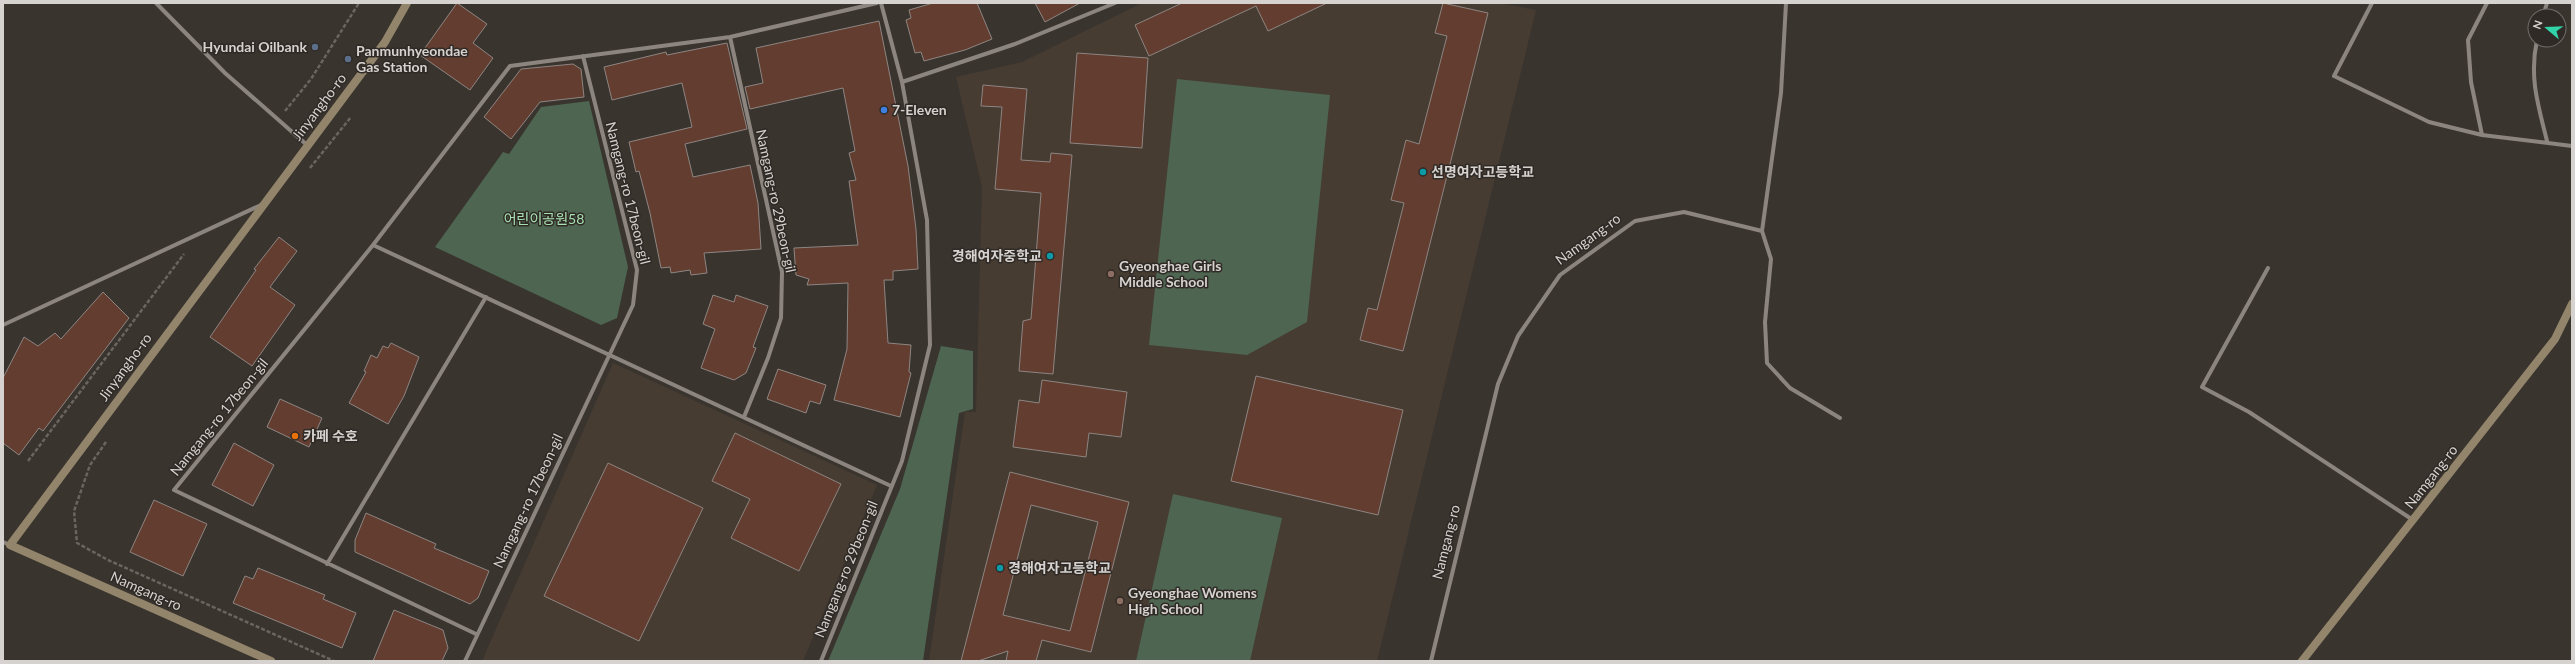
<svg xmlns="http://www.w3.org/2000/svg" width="2575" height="664" font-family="Lato,'Noto Sans KR',sans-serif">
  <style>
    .built { fill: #463c32 }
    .green { fill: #4d6551 }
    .building { fill: #633e30; stroke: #8d8582; fill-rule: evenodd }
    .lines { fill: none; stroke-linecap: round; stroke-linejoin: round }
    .path { stroke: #6a6560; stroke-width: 2.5; stroke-dasharray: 4 2; stroke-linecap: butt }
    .street { stroke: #8c857f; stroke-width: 4 }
    .secondary { stroke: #93856b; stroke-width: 8 }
    .service-dot { fill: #5c6f8a; stroke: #2f2a25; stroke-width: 1.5 }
    .shop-dot { fill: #3f7fe0; stroke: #2f2a25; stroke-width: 1.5 }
    .culture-dot { fill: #0f9aa8; stroke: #2f2a25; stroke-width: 1.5 }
    .education-dot { fill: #8d6e63; stroke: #2f2a25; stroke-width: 1.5 }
    .food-dot { fill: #e8710a; stroke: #2f2a25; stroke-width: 1.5 }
    .labels { text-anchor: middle; stroke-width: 3; stroke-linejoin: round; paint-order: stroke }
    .poi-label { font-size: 14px; font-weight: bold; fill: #d6d2cf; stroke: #2f2a25; text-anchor: start }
    .street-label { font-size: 14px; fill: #d6d2cf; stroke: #2f2a25 }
    .park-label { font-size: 14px; fill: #a7e1b2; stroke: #2f2a25 }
  </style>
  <rect width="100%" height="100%" fill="#3a342f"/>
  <path class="built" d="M1142,3H1499L1536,10L1377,661H929L965,412H976L982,187L956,77L1022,62Z
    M613,363L877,485L803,661H482Z"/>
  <path class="green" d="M1177,79L1330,95L1307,322L1247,355L1149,345Z
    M589,101L628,267L617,318L601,325L435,247L503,152L509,154L541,107Z
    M941,346L973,351V409L959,413L923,661H828L900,489Z
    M1173,494L1282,518L1250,661H1136Z"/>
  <path class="building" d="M457,3L487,24L473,43L493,58L470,90L420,55Z
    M933,3H977L992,39L965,50L924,61L921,52L915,53L906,20L911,18L909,10Z
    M1035,3H1080L1045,22Z
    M1182,3H1327L1268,31L1256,6L1149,56L1135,25Z
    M1443,3L1488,13L1403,351L1360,340L1368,308L1377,310L1404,203L1391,200L1406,140L1419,144L1447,36L1435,33Z
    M879,21L908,166L916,229L918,269L893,271V280H884L888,343L911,345L909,372L911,373L900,417L834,400L847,349L848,283L807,285L809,279L796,275L794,248L858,245L849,181L856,180L849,153L855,151L843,88L750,109L745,87L763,83L756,48Z
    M727,43L747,129L685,144L693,177L750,165L758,203L761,249L704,253L707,273L691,275L690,270L671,273L670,267L661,268L650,213L639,171L636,172L629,142L692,127L682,83L612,100L604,67L666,52L667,55Z
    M1077,53L1148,58L1142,148L1070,143Z
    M573,64L581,69L584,97L540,102L511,139L484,117L521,69Z
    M983,85L1027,89L1021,160L1050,162L1051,153L1072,155L1053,374L1019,371L1023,321L1031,319L1041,193L995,189L1002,107L981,106Z
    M279,237L297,251L270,287L295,305L252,366L210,337L256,270L254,269Z
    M103,292L129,318L43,431L39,428L19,455L3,443V378L24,337L38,346L55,333L61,339Z
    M713,295L734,302L736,295L768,306L753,347L756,348L746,373L734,380L701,368L715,329L703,324Z
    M391,343L419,357L404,396L388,424L349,403L366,372L364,371L371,355L377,358L383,346L388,348Z
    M778,369L826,385L820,404L810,401L806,413L767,399Z
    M1256,376L1403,410L1378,515L1231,481Z
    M1042,380L1127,392L1121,437L1089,433L1086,457L1013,447L1019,400L1039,403Z
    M280,399L322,418L309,447L267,427Z
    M735,433L841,484L799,571L731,538L750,499L712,481Z
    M234,443L274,465L253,506L212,485Z
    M608,463L703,508L639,641L544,596Z
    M1010,472L1129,502L1091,652L1042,640L1036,661H1006L1008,651L978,661H961ZM1031,505L1098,522L1070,631L1003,615Z
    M154,500L207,524L183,576L130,552Z
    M366,513L436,544L434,548L489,571L478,598L470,604L355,552V540Z
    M258,568L325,595L323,599L356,613L342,648L233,603L245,576L253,579Z
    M394,610L443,630L448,648L442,661H373Z"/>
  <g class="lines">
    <path class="path" d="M285,111L311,79L359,3
      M310,168L351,117
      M106,442L90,465L74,511L77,543L108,560L334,661
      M28,461L184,254"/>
    <path class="street" d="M156,3L225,73L307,145
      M2372,3L2334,76L2429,122L2482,135L2572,146
      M2543,16L2547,3
      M730,37L782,272L781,318L768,358L744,417
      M2537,40C2529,77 2538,105 2547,141
      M902,82L1015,44L1115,3
      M2482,135L2471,82L2468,40L2487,3
      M1762,231L1771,259L1765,322L1767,363L1790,388L1840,418
      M373,245L891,486
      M2268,268L2202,387L2249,412L2413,520
      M3,325L261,205
      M3,542L10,545
      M327,564L486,297
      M476,634L174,490L373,245L510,66L730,37L877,3
      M465,661L633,305L637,270L583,56
      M821,661L902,461L930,345L927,220L902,82L881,3
      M1431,661L1498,384L1518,336L1560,275L1635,221L1684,212L1762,231L1781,93L1786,3"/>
    <path class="secondary" d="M271,661L10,545L385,42L407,3
      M2302,661L2555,339L2572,304"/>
  </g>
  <g class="service-dot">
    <circle cx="315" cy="47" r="4"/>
    <circle cx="348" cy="59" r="4"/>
  </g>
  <circle class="shop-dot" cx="884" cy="110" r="4"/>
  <g class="culture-dot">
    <circle cx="1423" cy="172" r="4"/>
    <circle cx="1050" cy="256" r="4"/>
    <circle cx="1000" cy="568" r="4"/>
  </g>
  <g class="education-dot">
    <circle cx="1111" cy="274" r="4"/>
    <circle cx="1120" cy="601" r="4"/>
  </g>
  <circle class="food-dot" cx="295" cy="436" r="4"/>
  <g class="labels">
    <g class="poi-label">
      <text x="307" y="52" text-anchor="end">Hyundai Oilbank</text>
      <text x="356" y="56">Panmunhyeondae<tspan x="356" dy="16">Gas Station</tspan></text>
      <text x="892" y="115">7-Eleven</text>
      <text x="1431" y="177">선명여자고등학교</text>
      <text x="1042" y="261" text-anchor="end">경해여자중학교</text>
      <text x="1119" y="271">Gyeonghae Girls<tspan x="1119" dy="16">Middle School</tspan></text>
      <text x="303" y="441">카페 수호</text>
      <text x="1008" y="573">경해여자고등학교</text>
      <text x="1128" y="598">Gyeonghae Womens<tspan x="1128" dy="16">High School</tspan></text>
    </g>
    <g class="street-label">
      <text transform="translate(319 107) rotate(-53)" y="5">Jinyangho-ro</text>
      <text transform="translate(628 193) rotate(76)" y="5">Namgang-ro 17beon-gil</text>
      <text transform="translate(776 201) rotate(78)" y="5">Namgang-ro 29beon-gil</text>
      <text transform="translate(1588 239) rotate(-36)" y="5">Namgang-ro</text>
      <text transform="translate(125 367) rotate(-54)" y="5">Jinyangho-ro</text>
      <text transform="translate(219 417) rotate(-51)" y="5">Namgang-ro 17beon-gil</text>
      <text transform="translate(2431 477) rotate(-52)" y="5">Namgang-ro</text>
      <text transform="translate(528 501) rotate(-65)" y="5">Namgang-ro 17beon-gil</text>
      <text transform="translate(1446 542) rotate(-76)" y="5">Namgang-ro</text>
      <text transform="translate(846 569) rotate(-68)" y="5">Namgang-ro 29beon-gil</text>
      <text transform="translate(146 591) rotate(24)" y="5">Namgang-ro</text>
    </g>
    <g class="park-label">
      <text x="544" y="224">어린이공원58</text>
    </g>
  </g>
  <rect width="2575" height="664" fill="none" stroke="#d6d2cf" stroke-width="8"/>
  <g transform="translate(2547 28) rotate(289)"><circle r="19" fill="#2f2a25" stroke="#726d69"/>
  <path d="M0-3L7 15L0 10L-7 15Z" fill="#31d4a9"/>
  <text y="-6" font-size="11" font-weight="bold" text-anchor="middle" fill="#d6d2cf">N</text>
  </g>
</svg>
